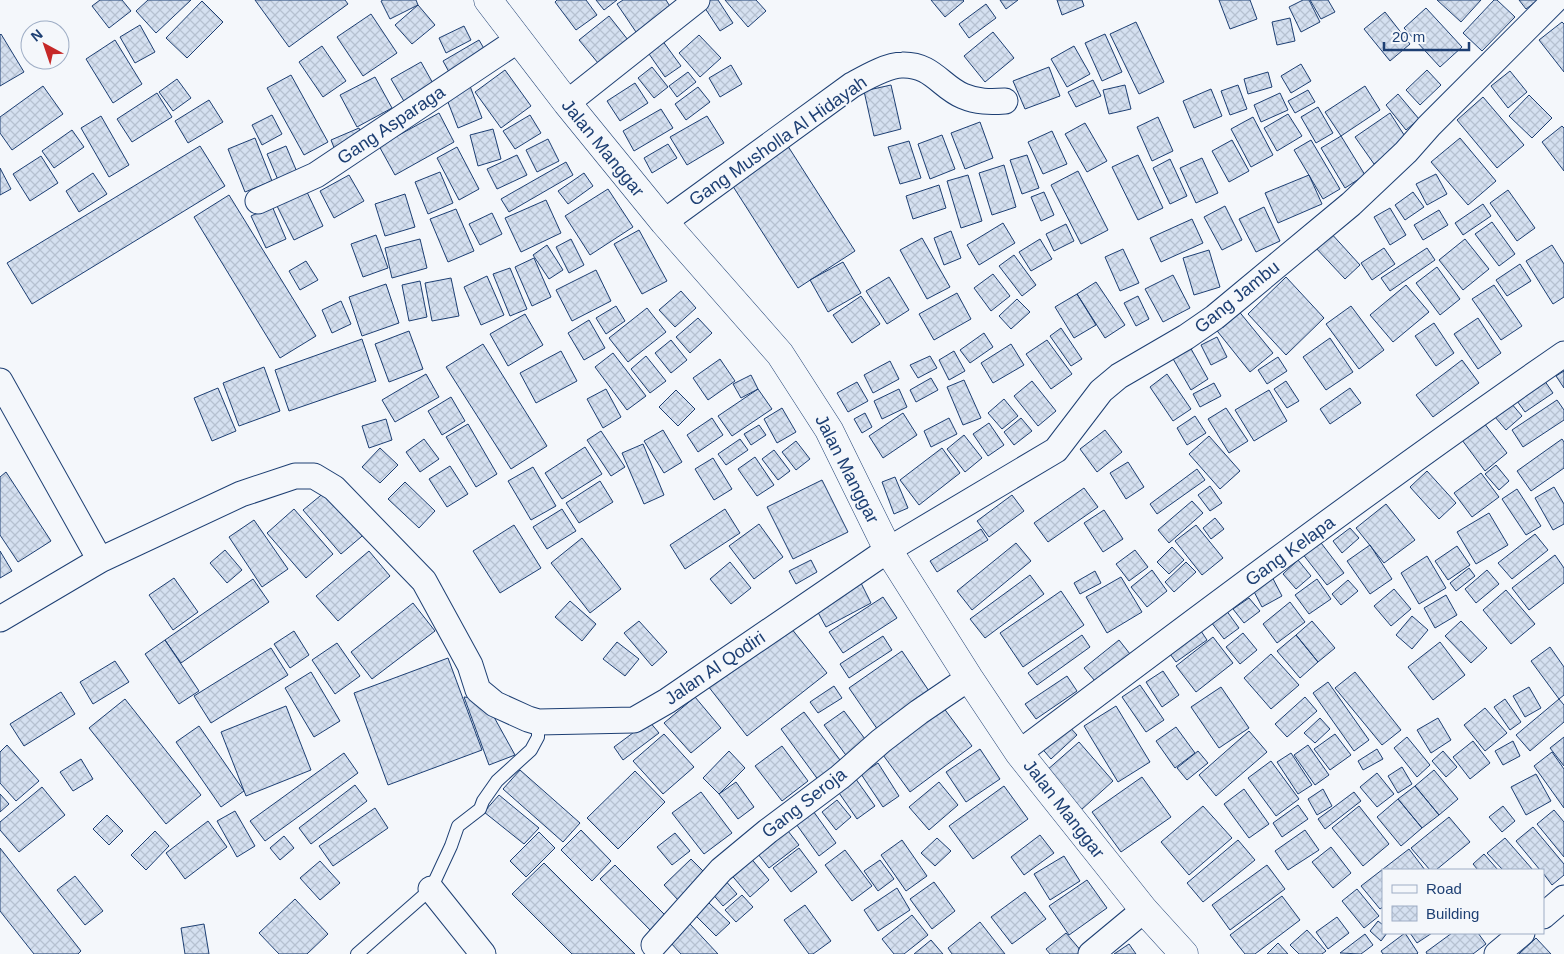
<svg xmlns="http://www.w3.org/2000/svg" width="1564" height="954" font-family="Helvetica,sans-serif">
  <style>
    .building { fill: url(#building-cross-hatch); stroke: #1d3f73 }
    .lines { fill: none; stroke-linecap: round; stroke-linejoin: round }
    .service-casing { stroke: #1d3f73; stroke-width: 14 }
    .minor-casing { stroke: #1d3f73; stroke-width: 27 }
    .secondary-casing { stroke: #1d3f73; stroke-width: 29 }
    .service { stroke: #f4f7fb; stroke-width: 12 }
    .minor { stroke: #f4f7fb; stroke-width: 25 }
    .secondary { stroke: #f4f7fb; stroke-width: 28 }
    .labels { text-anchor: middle; stroke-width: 4; stroke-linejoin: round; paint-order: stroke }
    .street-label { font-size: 18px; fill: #1d3f73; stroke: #f4f7fb }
  </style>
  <defs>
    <pattern id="building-cross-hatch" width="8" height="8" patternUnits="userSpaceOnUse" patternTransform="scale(1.25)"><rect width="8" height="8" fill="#d5e0f0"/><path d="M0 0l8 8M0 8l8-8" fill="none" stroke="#b6c1d1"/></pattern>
  </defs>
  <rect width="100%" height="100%" fill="#f4f7fb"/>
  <path class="building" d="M100,0H122L131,11L109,28L92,6Z
    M148,0H191L156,33L136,11Z
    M255,0H345L348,4L289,47Z
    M383,0H416L418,5L390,19L381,1Z
    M557,0H586L597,15L576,30L555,2Z
    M596,0H617L604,10Z
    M623,0H666L671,8L636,32L617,4Z
    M704,0H718L733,23L720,31L701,2Z
    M725,0H756L766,11L748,27Z
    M931,0H963L964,1L945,17Z
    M1000,0H1018L1006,9Z
    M1057,0H1082L1084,6L1062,15Z
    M1219,0H1250L1257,19L1230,29Z
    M1303,0H1309L1320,22L1301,32L1289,7Z
    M1310,0H1328L1335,12L1321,19Z
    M1437,0H1481L1461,22Z
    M1494,0H1497L1515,17L1482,51L1463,33Z
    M1519,0H1538L1526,9Z
    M202,1L223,22L187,58L166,38Z
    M986,4L996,18L969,38L959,24Z
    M418,5L435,25L412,44L395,25Z
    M1426,8L1462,47L1440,67L1404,28Z
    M1385,12L1410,44L1390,61L1364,29Z
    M371,14L397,53L363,76L337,37Z
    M609,16L632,45L603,69L579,40Z
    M1290,18L1295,41L1277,45L1272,22Z
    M1136,22L1164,82L1139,94L1110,34Z
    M1562,22L1564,24V72L1539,40Z
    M140,25L155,52L135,63L120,37Z
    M464,26L471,40L446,53L439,38Z
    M993,32L1014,58L985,82L964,56Z
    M1,34L24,72L0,86V35Z
    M1105,34L1122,72L1102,81L1085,43Z
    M699,35L721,58L700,77L679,53Z
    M115,40L142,84L113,103L86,59Z
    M479,40L486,52L449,72L443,61Z
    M662,40L681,66L665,77L647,51Z
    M322,46L346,81L323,97L299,62Z
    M1074,46L1090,74L1067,87L1051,59Z
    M421,62L435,87L405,103L391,79Z
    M1301,64L1311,81L1291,93L1281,76Z
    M731,65L742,84L720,97L709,78Z
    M652,67L668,87L654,98L638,78Z
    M1049,67L1060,96L1025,109L1013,81Z
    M505,70L531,106L501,128L475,92Z
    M1427,70L1441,85L1420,105L1406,90Z
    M1510,71L1527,92L1508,108L1491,86Z
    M688,72L696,82L677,97L669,86Z
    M1268,72L1272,87L1248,94L1244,79Z
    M291,75L328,142L304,155L267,88Z
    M375,77L392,108L357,127L340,95Z
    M177,79L191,98L173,111L159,92Z
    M1093,80L1101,96L1076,107L1068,92Z
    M635,83L648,103L620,121L607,101Z
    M891,85L901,129L874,136L864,91Z
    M1125,85L1131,109L1109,114L1103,90Z
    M1238,85L1247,109L1230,115L1221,91Z
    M43,86L63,114L12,150L0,133V117Z
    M470,86L482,118L458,128L446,97Z
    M1365,86L1380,110L1341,136L1325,112Z
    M698,87L710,102L686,120L675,104Z
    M1211,89L1222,116L1194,128L1183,101Z
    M1308,90L1315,102L1295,113L1288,101Z
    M157,93L172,117L132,142L117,119Z
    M1280,93L1288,110L1261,122L1254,105Z
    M1398,94L1419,119L1406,130L1386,105Z
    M1529,95L1552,118L1532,138L1509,116Z
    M1483,97L1524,145L1497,168L1457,120Z
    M209,100L223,122L188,143L175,121Z
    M1318,107L1333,133L1316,143L1301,117Z
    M661,109L673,128L634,151L623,131Z
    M439,113L454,142L395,175L379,146Z
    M1390,113L1408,141L1374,164L1355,137Z
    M1288,114L1302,136L1277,151L1264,128Z
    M272,115L282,134L262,145L252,125Z
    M530,115L541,133L515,149L503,131Z
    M101,116L129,165L109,177L81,128Z
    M707,116L724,143L687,165L670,137Z
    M1158,117L1173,151L1152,161L1137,127Z
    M1253,117L1273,155L1251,167L1231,129Z
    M980,122L993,158L965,169L951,133Z
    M1085,123L1107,161L1087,172L1065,134Z
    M1562,126L1564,128V171L1542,142Z
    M359,128L363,138L335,150L331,140Z
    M493,129L501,159L478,166L470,135Z
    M72,130L84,147L54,168L42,151Z
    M1052,131L1067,164L1043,174L1028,142Z
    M942,135L955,169L930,179L918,144Z
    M1341,136L1365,175L1345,188L1321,148Z
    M255,138L272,181L245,192L228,149Z
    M1460,138L1496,181L1468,205L1431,162Z
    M548,139L559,161L537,172L526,150Z
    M784,140L855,251L798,288L727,177Z
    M1232,140L1249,171L1229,182L1212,151Z
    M1311,140L1340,189L1323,199L1294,150Z
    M909,141L921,178L900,184L888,147Z
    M668,144L677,158L652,173L644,158Z
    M200,146L225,186L32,304L7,263Z
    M286,146L297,172L278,180L267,154Z
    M457,147L479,189L459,200L437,158Z
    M517,155L527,175L497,189L487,169Z
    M1027,155L1039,188L1022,194L1010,160Z
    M1138,155L1163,208L1138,220L1112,167Z
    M41,156L58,183L30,201L13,174Z
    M1202,158L1218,193L1196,203L1180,168Z
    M1170,159L1187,196L1170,204L1153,168Z
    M566,162L573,175L509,212L501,199Z
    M1004,165L1016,207L992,215L979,173Z
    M0,168L11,189L0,195Z
    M1078,171L1108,230L1081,244L1051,185Z
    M440,172L453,203L428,214L415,182Z
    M93,173L107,194L79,212L66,191Z
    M584,173L593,186L568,204L558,191Z
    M1436,174L1447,194L1427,205L1416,184Z
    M349,175L364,201L334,218L320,191Z
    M968,175L982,221L961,228L947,181Z
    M1309,175L1322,204L1278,223L1265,193Z
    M939,185L946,208L913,219L906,196Z
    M608,189L633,227L590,255L565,216Z
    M306,190L323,226L294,240L276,204Z
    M1508,190L1535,228L1517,241L1490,203Z
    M1044,192L1054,215L1041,221L1031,197Z
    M1413,192L1424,207L1405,220L1395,205Z
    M405,194L415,227L385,236L375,204Z
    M229,195L316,336L280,358L194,217Z
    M546,200L561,233L521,252L505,218Z
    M1483,204L1491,216L1463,235L1455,223Z
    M272,206L286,239L266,248L251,216Z
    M1225,206L1242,240L1222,250L1204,217Z
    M1264,207L1280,241L1256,252L1239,219Z
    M1390,208L1406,235L1390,245L1374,217Z
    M456,209L474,251L448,262L430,219Z
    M1439,210L1448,225L1423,240L1414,225Z
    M492,213L502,234L480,245L469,224Z
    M1192,219L1203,243L1161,262L1150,238Z
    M1492,222L1515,254L1499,266L1475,234Z
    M1003,223L1015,243L979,265L967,245Z
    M1066,224L1074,241L1054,251L1046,234Z
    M639,230L667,281L642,294L614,244Z
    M951,231L961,258L944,265L934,238Z
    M1329,231L1360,265L1345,279L1314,246Z
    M376,235L388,268L363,277L351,244Z
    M922,238L950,287L927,299L900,250Z
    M420,239L427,268L392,278L385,248Z
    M571,239L584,265L569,273L556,247Z
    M1040,239L1052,259L1031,271L1019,252Z
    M1465,239L1489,269L1463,290L1439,260Z
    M547,245L563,270L549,279L533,255Z
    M1552,245L1564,264V297L1553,304L1526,261Z
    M1384,248L1395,264L1372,280L1361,263Z
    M1427,248L1435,260L1390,291L1381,278Z
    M1123,249L1139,283L1120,291L1105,257Z
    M1209,250L1220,287L1194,295L1183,258Z
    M1014,255L1036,285L1022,296L999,266Z
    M534,258L551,297L532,306L515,267Z
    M306,261L318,280L300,290L289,271Z
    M843,262L861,293L828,312L810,280Z
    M1520,264L1531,281L1507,296L1496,280Z
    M1437,267L1460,299L1440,315L1416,283Z
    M510,268L527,309L510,316L493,274Z
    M596,270L611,301L572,321L556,290Z
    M993,274L1010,296L991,311L974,288Z
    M1173,275L1190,308L1163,322L1145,289Z
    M487,276L504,315L481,325L464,287Z
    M889,277L909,310L887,324L866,291Z
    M1286,277L1324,318L1286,355L1248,314Z
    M451,278L459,316L432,321L425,283Z
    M420,281L427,317L409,321L402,285Z
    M1096,282L1125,325L1105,338L1077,294Z
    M386,284L399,323L362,336L349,297Z
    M1406,285L1429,312L1393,342L1370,315Z
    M1494,285L1522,326L1501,340L1472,299Z
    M681,291L696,308L675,327L659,310Z
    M957,293L971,319L934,340L919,314Z
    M1077,294L1096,325L1074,338L1055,307Z
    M861,296L880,324L852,343L833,315Z
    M1138,296L1149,319L1136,326L1124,303Z
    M1017,299L1030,312L1011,329L999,316Z
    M341,301L351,324L332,333L322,310Z
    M616,306L625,321L606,334L596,318Z
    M1351,306L1384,350L1359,369L1326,324Z
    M647,308L666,332L628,362L609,338Z
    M1237,309L1273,353L1250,372L1214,327Z
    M525,314L543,345L508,366L490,334Z
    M698,318L712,333L690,353L676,337Z
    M1478,318L1501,353L1478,369L1454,334Z
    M589,320L605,348L584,360L568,333Z
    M1434,323L1454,353L1436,366L1415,336Z
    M1061,328L1082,359L1071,366L1050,336Z
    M409,331L423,369L389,382L375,344Z
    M984,333L993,347L970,363L960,350Z
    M1217,337L1227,357L1211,365L1201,345Z
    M1330,338L1353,372L1326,390L1303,357Z
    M362,339L376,381L289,411L275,370Z
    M671,340L687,360L671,373L655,353Z
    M1047,340L1072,374L1051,389L1026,354Z
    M483,344L547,446L511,469L446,367Z
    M1011,344L1024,365L993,383L981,363Z
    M1190,347L1208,379L1191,390L1172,357Z
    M561,351L577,381L536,403L520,373Z
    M954,351L965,371L949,380L939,360Z
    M613,353L646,396L627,410L595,367Z
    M646,356L666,381L650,393L631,369Z
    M930,356L937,368L918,378L910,365Z
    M1278,357L1287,371L1267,384L1258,370Z
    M720,359L735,381L708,400L693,378Z
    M1462,360L1479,383L1433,417L1416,395Z
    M890,361L899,379L873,393L864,375Z
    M264,367L280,411L239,426L223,383Z
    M1564,371V388L1556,376Z
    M426,374L439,397L395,422L382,400Z
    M1167,374L1191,409L1173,421L1150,387Z
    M1540,374L1553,393L1525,412L1512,394Z
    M751,375L758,389L741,398L733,384Z
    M931,378L938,390L916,402L910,390Z
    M964,380L981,418L963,425L947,387Z
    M1032,381L1056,411L1038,426L1014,396Z
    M1286,381L1299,401L1287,408L1274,389Z
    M857,382L868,401L848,412L837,393Z
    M1214,383L1221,396L1200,407L1193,394Z
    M218,388L236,431L212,441L194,398Z
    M1350,388L1361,403L1330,424L1320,409Z
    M606,389L621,417L603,428L587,399Z
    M758,389L772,409L732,436L718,416Z
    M899,389L907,407L882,419L874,401Z
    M676,390L695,409L678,426L659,407Z
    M1269,390L1287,421L1254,441L1235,410Z
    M451,397L465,421L442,435L428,411Z
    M1004,399L1018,416L1002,429L988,413Z
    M1557,400L1564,410V420L1523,447L1512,430Z
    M1511,403L1522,416L1506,430L1495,417Z
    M782,408L796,432L777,443L764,419Z
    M1226,408L1248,441L1229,453L1208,419Z
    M865,413L872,427L862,433L854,419Z
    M903,413L917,435L883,458L869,436Z
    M1195,416L1206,433L1187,445L1177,428Z
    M712,418L723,435L698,452L687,435Z
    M949,418L957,434L931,447L924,431Z
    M1021,418L1032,431L1014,445L1004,432Z
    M386,419L392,440L369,448L362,426Z
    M989,423L1004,445L988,456L973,434Z
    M1484,423L1507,453L1485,471L1462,440Z
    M468,424L497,474L476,487L446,437Z
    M759,425L766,435L751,445L744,434Z
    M663,430L682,462L664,473L644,441Z
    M1105,430L1122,452L1097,472L1080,449Z
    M601,431L625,467L611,476L587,440Z
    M964,435L982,458L965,472L947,449Z
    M1209,436L1240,471L1220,489L1189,454Z
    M424,439L439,459L420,472L406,452Z
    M740,439L748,450L726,465L718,454Z
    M1562,439L1564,442V468L1531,491L1517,471Z
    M796,441L810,459L796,470L782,452Z
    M643,444L664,495L644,504L622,453Z
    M585,447L602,474L562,499L545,473Z
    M380,448L398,465L380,483L362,467Z
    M942,448L960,473L919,505L900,480Z
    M774,450L790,471L778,480L762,459Z
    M755,457L774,485L757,496L738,469Z
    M713,458L732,489L714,500L695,469Z
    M1128,462L1144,487L1126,499L1110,473Z
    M1496,465L1509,481L1499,490L1485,474Z
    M450,466L468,494L447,507L429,479Z
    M533,467L556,506L531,520L508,481Z
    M1197,469L1205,480L1157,514L1150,504Z
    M1427,471L1456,503L1439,519L1410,487Z
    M6,472L51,541L18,562L0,535V477Z
    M1481,473L1499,497L1472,517L1454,493Z
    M895,477L908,508L894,514L882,482Z
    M822,480L848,532L793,559L767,507Z
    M600,481L613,502L579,523L566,503Z
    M405,482L435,511L419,528L388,499Z
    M1210,486L1222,503L1210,511L1198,495Z
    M331,487L368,531L341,554L303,510Z
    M1554,487L1564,504V524L1553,530L1535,498Z
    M1084,488L1098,507L1048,542L1034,523Z
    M1517,489L1541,526L1526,535L1502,499Z
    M1012,495L1024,511L989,537L977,521Z
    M1192,501L1203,513L1169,543L1158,530Z
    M1386,504L1415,540L1384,563L1356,528Z
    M294,509L333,554L306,578L267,533Z
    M562,509L576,531L547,549L533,527Z
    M725,509L740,533L685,569L670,545Z
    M1104,510L1123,539L1103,552L1084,523Z
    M1489,513L1508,545L1476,564L1457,532Z
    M1215,518L1224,529L1211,539L1203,528Z
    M254,520L288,569L262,587L229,537Z
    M759,524L783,557L754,579L729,546Z
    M514,525L541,568L500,593L473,551Z
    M1196,525L1223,558L1202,575L1175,541Z
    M1350,528L1359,538L1342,553L1333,541Z
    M981,529L988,540L937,572L930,561Z
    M1535,534L1548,550L1512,579L1498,563Z
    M1315,535L1344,573L1327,585L1298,548Z
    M582,538L621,589L590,613L551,563Z
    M1016,543L1031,561L972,610L957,591Z
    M1370,545L1392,579L1370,594L1347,561Z
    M1457,546L1470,565L1448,580L1435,561Z
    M1172,547L1184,560L1169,574L1157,562Z
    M225,550L242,570L227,583L210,563Z
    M1135,550L1148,567L1129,581L1116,564Z
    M0,551L12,571L0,578Z
    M369,551L390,576L338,621L316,596Z
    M1555,555L1564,568V583L1529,610L1512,588Z
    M1427,556L1446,588L1419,604L1401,573Z
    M811,560L817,572L796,584L789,571Z
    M1298,560L1311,576L1296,589L1283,574Z
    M730,562L751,588L731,604L710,579Z
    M1186,562L1196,572L1174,592L1165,582Z
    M1469,568L1475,576L1456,591L1450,583Z
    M1152,570L1167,591L1147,607L1131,587Z
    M1487,570L1499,584L1476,603L1465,589Z
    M1095,571L1101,583L1080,594L1074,583Z
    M1270,573L1282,596L1262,607L1250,584Z
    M1030,575L1044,594L985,638L970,619Z
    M1121,577L1142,612L1107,633L1086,597Z
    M174,578L198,612L173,630L149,595Z
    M253,579L269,602L181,663L165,640Z
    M1317,579L1331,599L1309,614L1295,595Z
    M1348,580L1358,591L1341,605L1332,594Z
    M860,581L871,603L826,627L814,605Z
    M1394,589L1411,609L1391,626L1374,606Z
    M1506,590L1535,624L1511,644L1483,610Z
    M1061,591L1084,625L1023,667L1000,633Z
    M1446,595L1457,615L1435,628L1424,608Z
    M883,597L897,618L843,653L829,632Z
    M1249,598L1260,611L1244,623L1233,609Z
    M570,601L596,624L582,641L555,617Z
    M1290,602L1305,622L1277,643L1263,624Z
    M413,603L435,631L372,679L351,652Z
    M1226,610L1239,628L1224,639L1211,622Z
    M1412,616L1428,630L1412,649L1396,635Z
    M639,621L667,652L652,666L624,633Z
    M1312,621L1335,648L1318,662L1296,635Z
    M1461,621L1487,648L1471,663L1445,636Z
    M787,623L827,673L747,736L708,686Z
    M294,631L309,655L290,668L274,644Z
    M1201,631L1207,640L1176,662L1170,654Z
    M1243,633L1257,650L1240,664L1226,647Z
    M1082,635L1090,647L1037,685L1028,673Z
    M1296,635L1318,662L1300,678L1277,651Z
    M883,636L892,650L849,678L840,664Z
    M1213,637L1233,663L1196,692L1176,666Z
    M165,640L199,691L179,704L145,654Z
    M1119,640L1130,654L1095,681L1084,668Z
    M617,642L639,659L625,676L603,659Z
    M1440,642L1465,675L1433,700L1408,667Z
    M337,643L360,676L335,694L312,660Z
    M1550,647L1564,667V695L1559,699L1531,661Z
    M271,648L288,675L211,723L194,696Z
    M902,651L933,697L880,733L849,688Z
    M1271,654L1299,685L1271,709L1244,678Z
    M448,658L482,750L388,785L354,693Z
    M115,661L129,682L93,704L80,682Z
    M1163,671L1179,695L1162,707L1146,682Z
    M311,672L340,721L314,737L285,688Z
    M1355,672L1401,730L1382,745L1335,688Z
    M1067,676L1077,691L1036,719L1025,704Z
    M1328,682L1369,740L1354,751L1313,693Z
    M1140,685L1164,720L1146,732L1122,697Z
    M834,686L842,698L818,713L810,702Z
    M1221,687L1249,728L1219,748L1191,707Z
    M1529,687L1541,708L1525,717L1513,696Z
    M61,692L75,714L24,746L10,724Z
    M464,697L484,699L515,755L489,765Z
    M695,697L721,728L691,753L664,723Z
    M1305,697L1317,711L1287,737L1275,724Z
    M125,699L201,795L166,824L89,728Z
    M1505,699L1521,722L1510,730L1494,707Z
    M1559,699L1564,705V722L1530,751L1516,735Z
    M940,703L972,746L910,792L878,748Z
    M286,706L311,770L246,796L221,732Z
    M1116,706L1150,762L1118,782L1084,726Z
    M1485,708L1507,733L1485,751L1464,725Z
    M844,711L868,743L848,758L824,725Z
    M804,712L843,764L819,781L781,729Z
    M1320,718L1330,729L1315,743L1304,733Z
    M1438,718L1451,740L1431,753L1417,730Z
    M649,721L659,733L623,760L614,747Z
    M1065,722L1077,735L1051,759L1039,745Z
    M199,726L244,791L221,807L176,742Z
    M1176,727L1195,753L1175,768L1156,741Z
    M1249,731L1267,752L1216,796L1199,775Z
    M664,734L694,767L663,794L633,761Z
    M1335,734L1351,755L1330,770L1314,749Z
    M1407,737L1430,765L1417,777L1394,748Z
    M1564,737V766L1550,748Z
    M1473,741L1490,763L1470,779L1453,757Z
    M1513,741L1520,756L1503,765L1495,751Z
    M1079,742L1113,781L1081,810L1046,771Z
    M7,745L39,781L16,801L0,783V752Z
    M1308,745L1329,775L1315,785L1294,755Z
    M782,746L808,781L782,801L755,766Z
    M980,749L1000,779L966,802L946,772Z
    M1377,749L1383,759L1363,770L1358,761Z
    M729,751L745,768L719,794L703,778Z
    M1198,751L1208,763L1187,780L1177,768Z
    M1443,751L1457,767L1446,777L1432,761Z
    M1552,752L1564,769V808L1534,766Z
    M344,753L358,773L265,841L250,821Z
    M1291,753L1312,785L1298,794L1277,762Z
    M81,759L93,779L73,791L60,772Z
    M1271,761L1299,799L1276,816L1248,778Z
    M878,763L899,796L883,807L861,774Z
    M1402,767L1412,784L1398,793L1388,776Z
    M520,770L580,823L563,842L503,789Z
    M1434,770L1458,799L1439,815L1415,786Z
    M635,771L665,802L618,849L587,818Z
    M1377,773L1394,794L1377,807L1360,787Z
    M1536,774L1551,801L1526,815L1511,787Z
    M853,775L875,806L857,819L835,787Z
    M1142,777L1171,817L1121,852L1092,812Z
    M736,782L754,807L738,819L719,794Z
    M939,782L958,805L929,830L909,807Z
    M355,785L367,801L311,844L299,828Z
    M1004,786L1028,819L973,859L949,826Z
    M1415,786L1439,815L1422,828L1398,799Z
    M42,787L65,815L19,852L0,830V822Z
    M1244,789L1269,824L1249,838L1224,804Z
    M1323,789L1332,806L1317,815L1308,799Z
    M701,792L732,833L704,854L672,813Z
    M1354,792L1361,801L1325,829L1318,819Z
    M0,794L9,804L0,812Z
    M499,795L539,828L524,844L484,812Z
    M1398,799L1422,828L1401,846L1377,817Z
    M837,800L851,817L836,830L822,812Z
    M1298,805L1308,819L1282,837L1273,823Z
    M1203,806L1232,838L1189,875L1161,842Z
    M1359,806L1389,844L1363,866L1332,828Z
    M1503,806L1515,821L1502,832L1489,817Z
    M375,808L388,828L333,866L319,846Z
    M811,808L836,843L819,856L794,821Z
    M1554,810L1564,822V857L1537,824Z
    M235,811L255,846L237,857L217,821Z
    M107,815L123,831L109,845L93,829Z
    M1449,817L1470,842L1436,870H1430L1411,848Z
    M208,821L227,847L185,879L166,853Z
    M1533,827L1564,864V875L1552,885L1543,873V870H1540L1516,841Z
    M581,830L611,861L592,881L561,850Z
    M1305,830L1319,850L1288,870L1275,851Z
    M155,831L169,846L146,870L131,855Z
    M788,831L799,845L769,868L758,854Z
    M539,832L555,848L526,877L510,861Z
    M675,833L690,851L672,865L657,847Z
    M1040,835L1054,853L1024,875L1011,857Z
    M284,836L294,848L280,860L270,848Z
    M937,838L951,851L935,866L921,853Z
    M1505,838L1533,870H1503L1487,853Z
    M902,840L927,876L906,891L881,855Z
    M1238,840L1255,860L1203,902L1187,883Z
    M1331,847L1351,873L1333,888L1312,862Z
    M0,848L81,951L78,954H34L0,911Z
    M799,848L817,872L791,892L773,868Z
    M1409,849L1425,870H1383V907L1380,909L1361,886Z
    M845,850L872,886L852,901L825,865Z
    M1484,854L1498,870H1478L1473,864Z
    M749,856L769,880L750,897L729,872Z
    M1064,856L1080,881L1050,900L1034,874Z
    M691,859L706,874L679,901L664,885Z
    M880,860L894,879L878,891L864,871Z
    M320,861L340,883L320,900L300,878Z
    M544,863L635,954H572L512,894Z
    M615,865L666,916L651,931L600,879Z
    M1267,865L1285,889L1230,930L1212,905Z
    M75,876L103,911L85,925L57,890Z
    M724,879L737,894L723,906L710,891Z
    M1087,880L1107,908L1069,935L1049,906Z
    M934,882L955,911L932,929L910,899Z
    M897,888L910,910L878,931L864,910Z
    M1357,889L1379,916L1364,928L1342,901Z
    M1025,892L1046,919L1012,944L991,917Z
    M742,895L753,907L736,922L725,910Z
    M1282,896L1300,920L1255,954H1245L1230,935Z
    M295,899L328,934L307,954H279L259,933Z
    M709,903L730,923L716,936L696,916Z
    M805,905L831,941L813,954H809L784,920Z
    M912,915L928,935L904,954H894L882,939Z
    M1337,917L1349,933L1328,949L1316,932Z
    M1378,921L1383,925V933H1387L1381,941L1370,931Z
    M980,922L1005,954H952L948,948Z
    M204,924L209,954H185L181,928Z
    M690,924L718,954H681L670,942Z
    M1307,930L1326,951L1322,954H1299L1290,945Z
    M1066,933L1082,952L1079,954H1050L1046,949Z
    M1405,933L1418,953L1417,954H1383L1381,951Z
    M1410,933H1432L1417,943Z
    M1452,933H1478L1486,944L1473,954H1427L1426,952Z
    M1365,934L1373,945L1361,954L1340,953Z
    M1536,938L1551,954H1519Z
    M931,940L943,954H914Z
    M1278,943L1288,954H1267Z
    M1129,944L1136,954H1114Z"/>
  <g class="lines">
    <defs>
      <path id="service" d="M357,954L431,889L451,846L458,826L480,809L483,801L497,781L531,750L538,737V722"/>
      <path id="minor" d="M567,103L697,0
        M258,201L316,175L518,40
        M664,222L852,85C865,78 887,65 902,65C932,64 941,87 963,96C977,102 990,102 1005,101
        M0,381L100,560
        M0,619L100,560L241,494L295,476H314L334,488L424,581L470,665L478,690L495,704L528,719L538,722L634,720L667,701L888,550L1056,450L1101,391L1119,376L1186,337L1215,317L1351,204L1406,152L1429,126L1555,0
        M1019,753C1199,617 1379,482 1564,354
        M431,889L483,954
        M1543,916L1564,898
        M654,945L721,870L768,831L840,777L881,741L919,712L969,678
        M1091,954L1144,910
        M1497,954L1522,933"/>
      <path id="secondary" d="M488,0L567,103L664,222L780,354L829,430L888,550L969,678L1019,753L1144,910L1184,954"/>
    </defs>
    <use href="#service" class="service-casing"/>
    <use href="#minor" class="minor-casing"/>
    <use href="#secondary" class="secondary-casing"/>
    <use href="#service" class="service"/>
    <use href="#minor" class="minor"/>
    <use href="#secondary" class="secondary"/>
  </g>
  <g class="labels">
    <g class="street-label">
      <text transform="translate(391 125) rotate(-34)" y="6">Gang Asparaga</text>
      <text transform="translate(778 141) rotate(-35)" y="6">Gang Musholla Al Hidayah</text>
      <text transform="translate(603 148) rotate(51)" y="6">Jalan Manggar</text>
      <text transform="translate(1237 297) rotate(-39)" y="6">Gang Jambu</text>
      <text transform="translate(847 469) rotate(63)" y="6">Jalan Manggar</text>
      <text transform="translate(1290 551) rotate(-36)" y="6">Gang Kelapa</text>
      <text transform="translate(715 668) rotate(-34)" y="6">Jalan Al Qodiri</text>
      <text transform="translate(804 803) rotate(-38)" y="6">Gang Seroja</text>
      <text transform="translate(1064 809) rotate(52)" y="6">Jalan Manggar</text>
    </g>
  </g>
  <rect x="1382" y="869" width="162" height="65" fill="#f4f7fb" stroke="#9eadc5"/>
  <rect x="1392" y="885" width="25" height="8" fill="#f4f7fb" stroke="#9eadc5"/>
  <text x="1426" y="894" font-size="15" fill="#1d3f73">Road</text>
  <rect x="1392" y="906" width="25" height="15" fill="url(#building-cross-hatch)" stroke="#9eadc5"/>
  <text x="1426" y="919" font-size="15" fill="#1d3f73">Building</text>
  <g transform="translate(45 45) rotate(320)"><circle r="24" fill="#f4f7fb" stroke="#9eadc5"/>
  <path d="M0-4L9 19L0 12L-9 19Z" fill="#c62828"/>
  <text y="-8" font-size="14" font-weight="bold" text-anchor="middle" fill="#1d3f73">N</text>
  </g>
  <path d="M1384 42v8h85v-8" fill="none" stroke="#1d3f73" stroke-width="2.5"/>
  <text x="1392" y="42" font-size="15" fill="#1d3f73" stroke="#f4f7fb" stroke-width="4" paint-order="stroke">20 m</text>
</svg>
